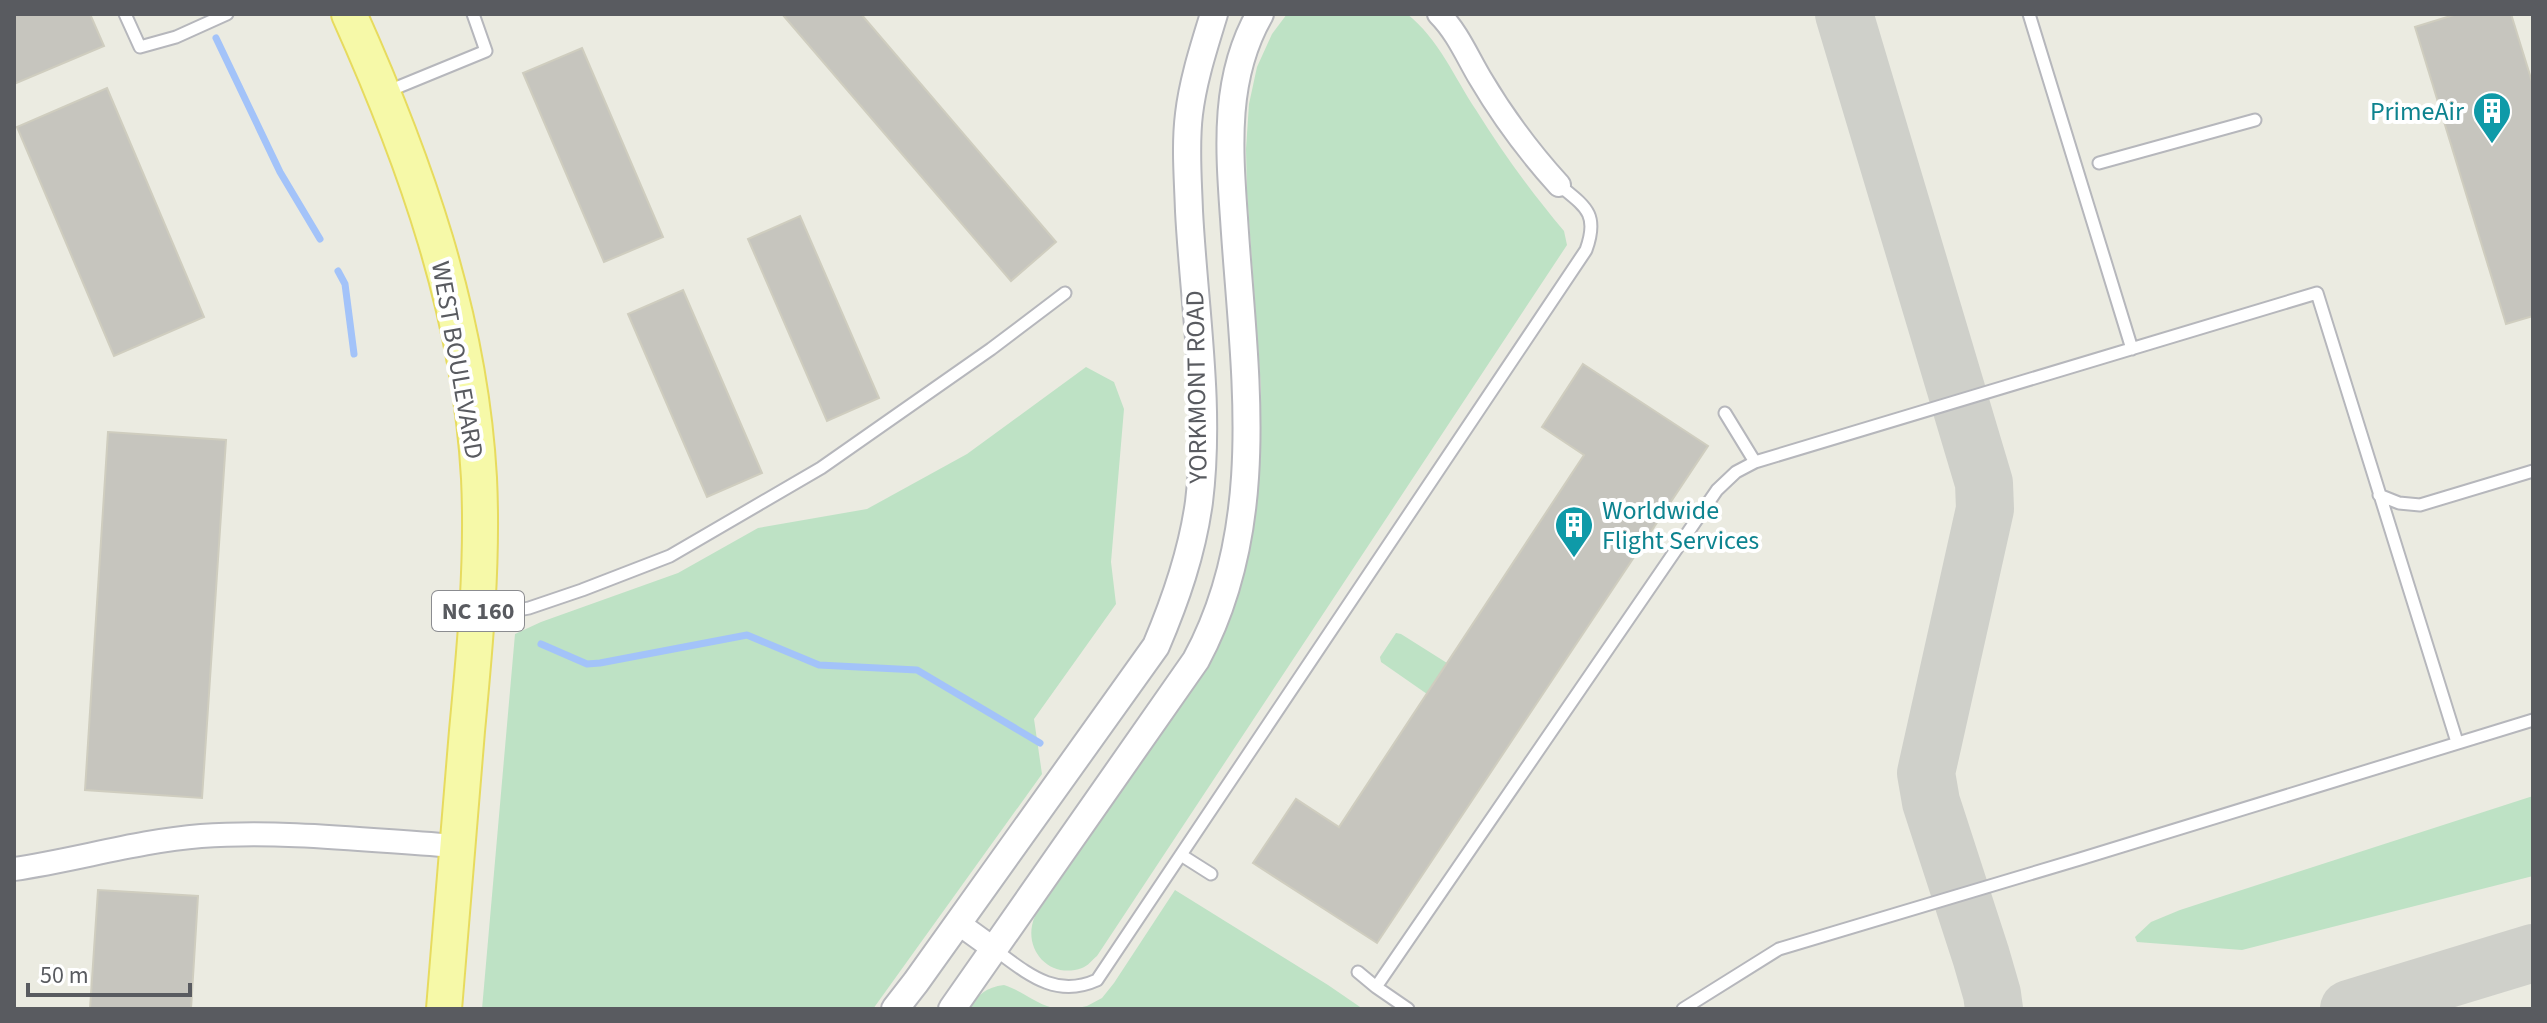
<svg xmlns="http://www.w3.org/2000/svg" width="2547" height="1023" font-family="'Source Sans 3',sans-serif">
  <style>
    .green { fill: #bee2c5 }
    .lines { fill: none; stroke-linecap: round; stroke-linejoin: round }
    .stream { stroke: #a3c3f9; stroke-width: 7 }
    .taxiway { stroke: #cfd0ca; stroke-width: 58 }
    .building { fill: #c6c5be; stroke: #cfcdbf; stroke-width: 2 }
    .service-casing { stroke: #b6b7bc; stroke-width: 15 }
    .minor-casing { stroke: #b6b7bc; stroke-width: 26 }
    .tertiary-casing { stroke: #b6b7bc; stroke-width: 30 }
    .primary-casing { stroke: #e7db5e; stroke-width: 38 }
    .service { stroke: #fff; stroke-width: 11 }
    .minor { stroke: #fff; stroke-width: 22 }
    .tertiary { stroke: #fff; stroke-width: 26 }
    .primary { stroke: #f6f9a8; stroke-width: 34 }
    .labels { text-anchor: middle; stroke-width: 8; stroke-linejoin: round; paint-order: stroke }
    .shield { fill: #fff; stroke: #8b8c90; stroke-width: 2 }
    .shield-label { font-size: 24px; font-weight: bold; fill: #595b60 }
    .culture-label { font-size: 26px; fill: #0d838f; stroke: #fff; text-anchor: end }
    .street-label { font-size: 26px; fill: #595b60; stroke: #fff }
  </style>
  <rect width="100%" height="100%" fill="#ebebe1"/>
  <path class="green" d="M1287,14H1407C1439,39 1454,77 1476,110C1502,152 1532,193 1564,231L1567,245L1097,956C1092,960 1088,966 1082,968C1049,980 1021,948 1035,916L1186,698L1208,657L1255,500L1261,453V388L1247,193L1246,149L1249,104L1257,67L1272,34Z
    M1086,367L1114,382L1124,409L1111,562L1116,604L1034,719L1042,774L873,1009H482L515,634L541,622L678,573L758,528L867,509L967,454Z
    M1396,633L1401,634L1447,663L1427,694L1381,662L1380,657Z
    M2533,796V876L2242,950L2137,942L2135,937L2151,922L2180,910Z
    M1175,890L1328,985L1363,1009H1073L1087,1006L1102,998L1114,983Z
    M1004,985C1023,991 1039,1007 1059,1009H968C978,995 986,987 1004,985Z"/>
  <g class="lines">
    <path class="stream" d="M216,38L280,172L320,239
      M338,271L345,284L354,354
      M541,644L587,664L600,663L747,635L819,665L917,670L1040,743"/>
    <path class="taxiway" d="M1844,14L1984,483L1985,509L1926,773L1931,802L1981,956L1992,994L1994,1009
      M2349,1009L2533,953"/>
  </g>
  <path class="building" d="M14,14H90L104,46L14,84Z
    M782,14H861L1056,242L1011,281Z
    M2457,14H2511L2533,85V316L2506,324L2415,27Z
    M582,48L663,237L604,262L523,73Z
    M107,88L204,317L114,356L17,127Z
    M800,216L879,398L827,421L748,239Z
    M683,290L762,473L707,497L628,314Z
    M1583,364L1708,446L1377,943L1253,863L1296,799L1339,827L1584,455L1542,427Z
    M108,432L226,440L202,798L85,790Z
    M98,890L198,896L191,1009H90Z"/>
  <g class="lines">
    <defs>
      <path id="service" d="M125,14L140,47L176,37L227,14
        M2029,14L2132,349
        M386,92L486,51L473,14
        M2099,163L2255,120
        M1725,413L1755,462
        M2379,495L2399,503L2420,505L2533,471
        M482,612L502,613L529,608L582,590L670,556L821,468L991,349L1065,293
        M1181,855L1211,874
        M994,949C1027,973 1055,999 1097,980L1586,250C1599,214 1586,207 1559,185
        M1358,972L1376,987L1717,490L1736,472L1755,462L2317,293L2457,742
        M1376,987L1408,1009
        M1683,1009L1779,949L2080,859L2533,720"/>
      <path id="minor" d="M1439,14C1457,32 1467,56 1480,78C1503,117 1529,152 1559,185
        M14,869C76,860 138,841 201,836C286,830 373,841 458,846
        M958,923L994,949"/>
      <path id="tertiary" d="M895,1009L916,982L1156,646C1176,599 1192,553 1199,502C1211,405 1194,307 1189,211C1188,179 1185,146 1189,114C1193,80 1204,47 1214,14
        M952,1009L1196,660C1268,527 1245,377 1235,233C1230,157 1221,82 1260,14"/>
      <path id="primary" d="M349,14C415,161 470,315 479,478C483,562 475,647 467,731C459,824 452,916 444,1009"/>
    </defs>
    <use href="#service" class="service-casing"/>
    <use href="#minor" class="minor-casing"/>
    <use href="#tertiary" class="tertiary-casing"/>
    <use href="#primary" class="primary-casing"/>
    <use href="#service" class="service"/>
    <use href="#minor" class="minor"/>
    <use href="#tertiary" class="tertiary"/>
    <use href="#primary" class="primary"/>
  </g>
  <defs>
    <symbol id="building-pin" viewBox="-11 -11 22 30"><path d="M0 17L-7.5 6A9.5 9.5 0 1 1 7.5 6Z" fill="#0f9aa8" stroke="#fff"/><path d="M-4-6H4V6H1V3H-1V6H-4ZM-2.5-4.3h1.7v1.8h-1.7ZM.8-4.3h1.7v1.8H.8ZM-2.5-1h1.7V.8h-1.7ZM.8-1h1.7V.8H.8Z" fill="#fff"/></symbol>
  </defs>
  <g fill-rule="evenodd">
    <use href="#building-pin" x="2470" y="89" width="44" height="60"/>
    <use href="#building-pin" x="1552" y="503" width="44" height="60"/>
  </g>
  <g class="labels">
    <rect class="shield" x="432" y="591" width="92" height="40" rx="6"/>
    <g class="shield-label">
      <text x="478" y="619">NC 160</text>
    </g>
    <g class="culture-label">
      <text x="2464" y="120">PrimeAir</text>
      <text x="1602" y="519" text-anchor="start">Worldwide<tspan x="1602" dy="30">Flight Services</tspan></text>
    </g>
    <g class="street-label">
      <text transform="translate(458 360) rotate(80)" y="9">WEST BOULEVARD</text>
      <text transform="translate(1196 387) rotate(-91)" y="9">YORKMONT ROAD</text>
    </g>
  </g>
  <rect width="2547" height="1023" fill="none" stroke="#595b60" stroke-width="32"/>
  <path d="M28 983v12h162v-12" fill="none" stroke="#595b60" stroke-width="4"/>
  <text x="40" y="983" font-size="24" fill="#595b60" stroke="#ffffff" stroke-width="6" paint-order="stroke">50 m</text>
</svg>
